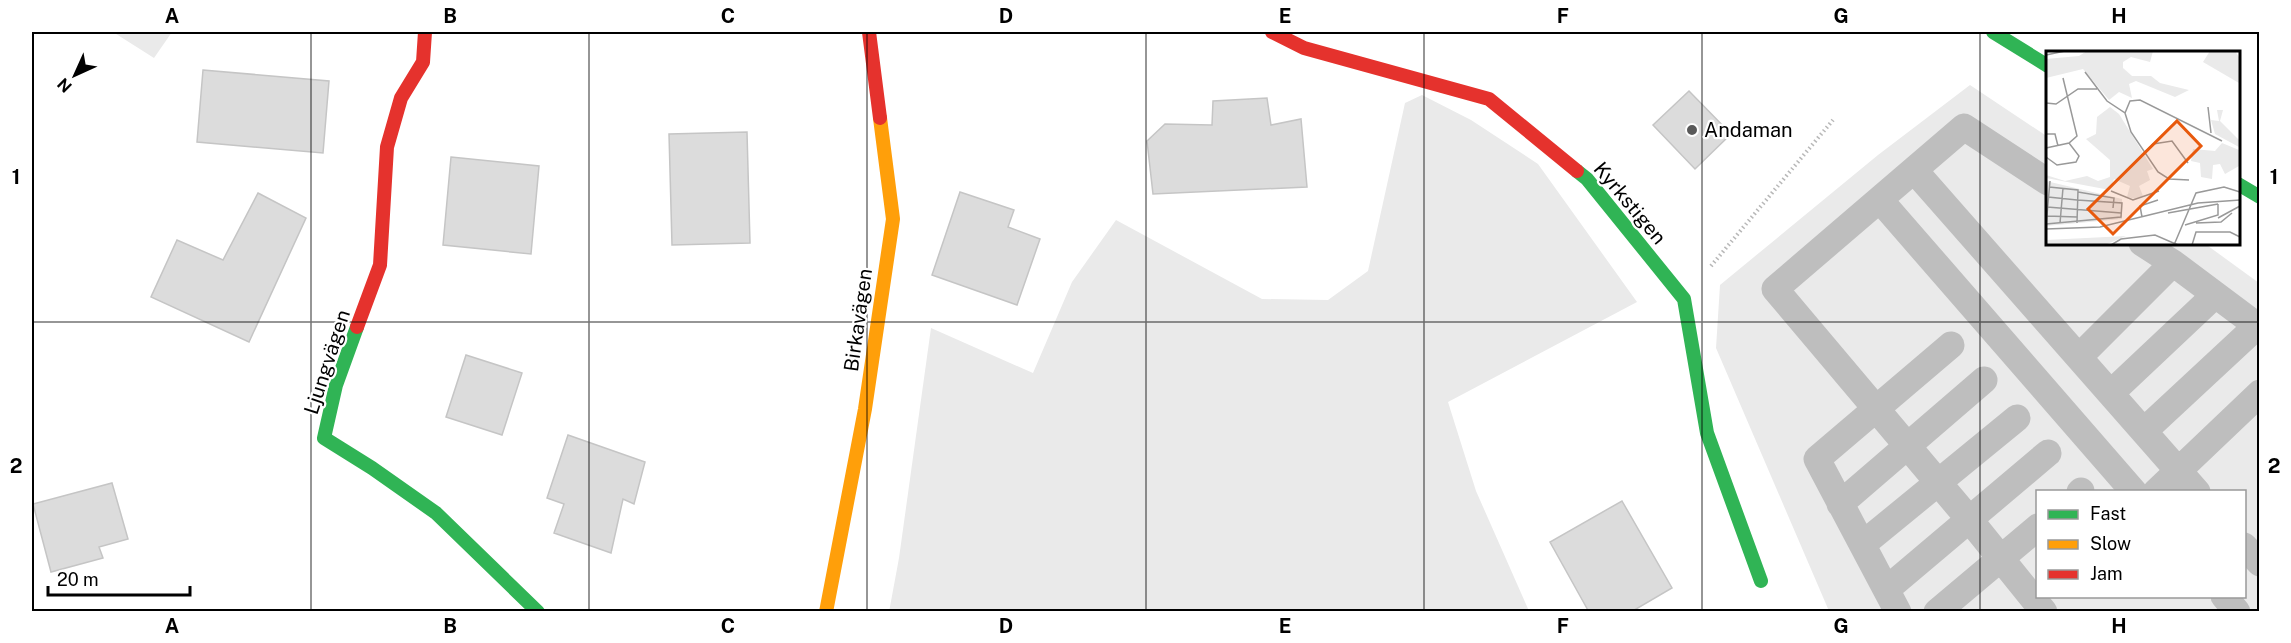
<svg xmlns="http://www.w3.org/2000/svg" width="2291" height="643" font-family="'Public Sans',sans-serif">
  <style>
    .green { fill: #eaeaea; fill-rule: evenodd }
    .building { fill: #dcdcdc; stroke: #c5c5c5; stroke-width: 1.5 }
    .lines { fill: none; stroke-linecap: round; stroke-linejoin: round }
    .path { stroke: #b8b8b8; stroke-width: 4; stroke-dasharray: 1.5 3; stroke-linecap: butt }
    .lane { stroke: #bebebe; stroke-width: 27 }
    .fast { stroke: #30b455; stroke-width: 14 }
    .slow { stroke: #ff9f0a; stroke-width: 14 }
    .jam { stroke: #e5322d; stroke-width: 14 }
    .grid { fill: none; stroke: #000; stroke-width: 1.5; stroke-opacity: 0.55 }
    .poi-dot { fill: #595959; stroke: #fff; stroke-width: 2 }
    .labels { text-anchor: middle; stroke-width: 4.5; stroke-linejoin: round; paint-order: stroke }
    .poi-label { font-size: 20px; fill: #000; stroke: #fff; text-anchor: start }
    .street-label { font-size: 20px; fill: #000; stroke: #fff }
    .inset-road { fill: none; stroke: #999; stroke-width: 1.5 }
    .view { fill: #e8590c; fill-opacity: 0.15; stroke: #e8590c; stroke-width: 3 }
    .inset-edge { fill: none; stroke: #000; stroke-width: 3 }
    .neatline { fill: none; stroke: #000; stroke-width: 2 }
    .grid-label { font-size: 20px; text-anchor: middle; font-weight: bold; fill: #000 }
  </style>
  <rect width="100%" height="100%" fill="#fff"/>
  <path class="green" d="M113,32H172L154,58Z
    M1970,85L2048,137V243H2204L2259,283V611H1829L1716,348L1720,285L1878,155ZM2038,492H2244V596H2038Z
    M1422,95L1471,120L1538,164L1637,302L1448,402L1476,491L1529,611L889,612L899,558L931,328L1033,373L1072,282L1116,220L1262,299L1328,300L1368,271L1405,103Z"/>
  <path class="building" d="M203,70L329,81L323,153L197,142Z
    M1689,91L1731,134L1695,169L1653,125Z
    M1267,98L1271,125L1301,119L1307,187L1153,194L1147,141L1165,124L1212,125L1213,101Z
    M747,132L750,243L672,245L669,134Z
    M451,157L539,166L531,254L443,245Z
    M960,192L1014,210L1008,227L1040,239L1017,305L932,275Z
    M258,193L306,218L249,342L151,297L177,240L223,260Z
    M466,355L522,373L502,435L446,417Z
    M568,435L645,462L634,504L623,499L611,553L554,533L564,504L547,498Z
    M112,483L128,539L99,547L103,558L51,572L33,504Z
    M1622,501L1672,588L1631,612H1589L1550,542Z"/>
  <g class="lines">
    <path class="path" d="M1711,266L1833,120"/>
    <path class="lane" d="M1914,170L2197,492
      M1880,200L2134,492
      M2142,243L2173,263L2260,328
      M2079,357L2173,263
      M2111,393L2215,295
      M2144,431L2257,326
      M2080,492L2081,491
      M2156,492L2260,393
      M1840,504L1984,380
      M1863,544L2017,418
      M2244,546L2260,563
      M1887,589L2048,453
      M2224,596L2237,612
      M1898,612L1817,459L1951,345
      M1937,612L2038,527
      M2044,612L1969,519L1775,289L1964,127L2048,182"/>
    <path class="fast" d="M1993,32L2048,66
      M1577,171L1587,179L1684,299L1707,433L1761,581
      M2238,184L2260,197
      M357,327L336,385L324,438L372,468L436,513L538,612"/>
    <path class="slow" d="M826,612L865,409L893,219L880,118"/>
    <path class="jam" d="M869,32L880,118
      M1272,32L1304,48L1489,99L1577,171
      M357,327L380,265L387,147L401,98L423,62L425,32"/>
  </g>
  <path class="grid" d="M311,32V612M589,32V612M867,32V612M1146,32V612M1424,32V612M1702,32V612M1980,32V612M32,322H2260"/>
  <circle class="poi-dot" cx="1692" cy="130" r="6"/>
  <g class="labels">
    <g class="poi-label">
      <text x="1704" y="137">Andaman</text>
    </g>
    <g class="street-label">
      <text transform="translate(1630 203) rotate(50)" y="7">Kyrkstigen</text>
      <text transform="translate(858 320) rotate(-82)" y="7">Birkavägen</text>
      <text transform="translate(327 362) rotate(-72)" y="7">Ljungvägen</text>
    </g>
  </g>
  <g transform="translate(2046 51)">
    <rect width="194" height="194" fill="#fff"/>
    <path d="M41,0H107L104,11L85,6L77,11V17L86,25H105L114,32L143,39L129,46L90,30L83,33L86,47L73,41L63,49L37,18L0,27V8L33,5ZM164,0H189L193,6V32L157,11ZM64,56L73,63L107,118L101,120L104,129L93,135L97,145L90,148L81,146L84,135L68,128L64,139L0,127V124L19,130L41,125L52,130L64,126V109L40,88L50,83L51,66ZM171,59H177L174,70L193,89V96L169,83L165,69L173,70ZM176,92L193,99V115L179,123L174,113L167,114L166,128L155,126L154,112L145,110L147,98L169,100ZM0,130L76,148V168L0,175ZM80,185L61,193L0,192V189Z" fill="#eaeaea"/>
    <path class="inset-road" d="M0,4L19,0M39,21L61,50L79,62L85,81L112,121L123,128L143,129M0,52L10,53L32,38H51M162,56L165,82M79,62L84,50L94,49L176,90M0,83H9L12,95M0,97L23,92L31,85L17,27M99,101L107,93L126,90L142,112M0,106L11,114L30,111L33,105L23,92M3,136L32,139L31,172M65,140L87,149L113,140M32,141L68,147L67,157M2,146L31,149M1,156L75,162M122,162L172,153M1,165L31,166M96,166L94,155L112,149M172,167L194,155M14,172L17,137M150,172L175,171L186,162M0,173L75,166L76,152L31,149M139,174L172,164V153M0,175L4,130M0,178L54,176L152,152L194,149M65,194L75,188L109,184L132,194M128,194L150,142L178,136L194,141M146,194L150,181H184L194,186"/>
    <path class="view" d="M131,70L155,95L67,183L42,158Z"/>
    <rect width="194" height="194" class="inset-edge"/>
  </g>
  <rect width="2291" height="643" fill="none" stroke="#ffffff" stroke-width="66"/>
  <rect x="2036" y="490" width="210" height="108" fill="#ffffff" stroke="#999999" stroke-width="1.5"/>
  <rect x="2048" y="510" width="30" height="9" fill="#30b455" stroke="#999999" stroke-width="1.5"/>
  <text x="2090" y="520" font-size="18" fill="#000000">Fast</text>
  <rect x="2048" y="540" width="30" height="9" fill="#ff9f0a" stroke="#999999" stroke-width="1.5"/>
  <text x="2090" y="550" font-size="18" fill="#000000">Slow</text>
  <rect x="2048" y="570" width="30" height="9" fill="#e5322d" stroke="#999999" stroke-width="1.5"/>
  <text x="2090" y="580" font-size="18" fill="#000000">Jam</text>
  <g transform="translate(75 75) rotate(225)" stroke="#ffffff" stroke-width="4.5" paint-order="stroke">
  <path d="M0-4.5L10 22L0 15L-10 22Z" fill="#000000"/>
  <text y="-9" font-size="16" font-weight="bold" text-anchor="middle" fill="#000000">N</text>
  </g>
  <path d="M48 586v9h142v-9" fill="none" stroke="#000000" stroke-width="3"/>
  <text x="57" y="586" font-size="18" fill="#000000" stroke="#ffffff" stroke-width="4.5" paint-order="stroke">20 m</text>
  <rect x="33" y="33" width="2225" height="577" class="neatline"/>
  <g class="grid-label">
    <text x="172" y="23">A</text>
    <text x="450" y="23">B</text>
    <text x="728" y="23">C</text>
    <text x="1006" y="23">D</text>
    <text x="1285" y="23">E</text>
    <text x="1563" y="23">F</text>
    <text x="1841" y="23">G</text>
    <text x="2119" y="23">H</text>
    <text x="16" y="184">1</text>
    <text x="2274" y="184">1</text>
    <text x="16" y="473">2</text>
    <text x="2274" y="473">2</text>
    <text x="172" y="633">A</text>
    <text x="450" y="633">B</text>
    <text x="728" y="633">C</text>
    <text x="1006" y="633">D</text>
    <text x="1285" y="633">E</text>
    <text x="1563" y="633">F</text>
    <text x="1841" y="633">G</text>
    <text x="2119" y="633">H</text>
  </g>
</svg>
